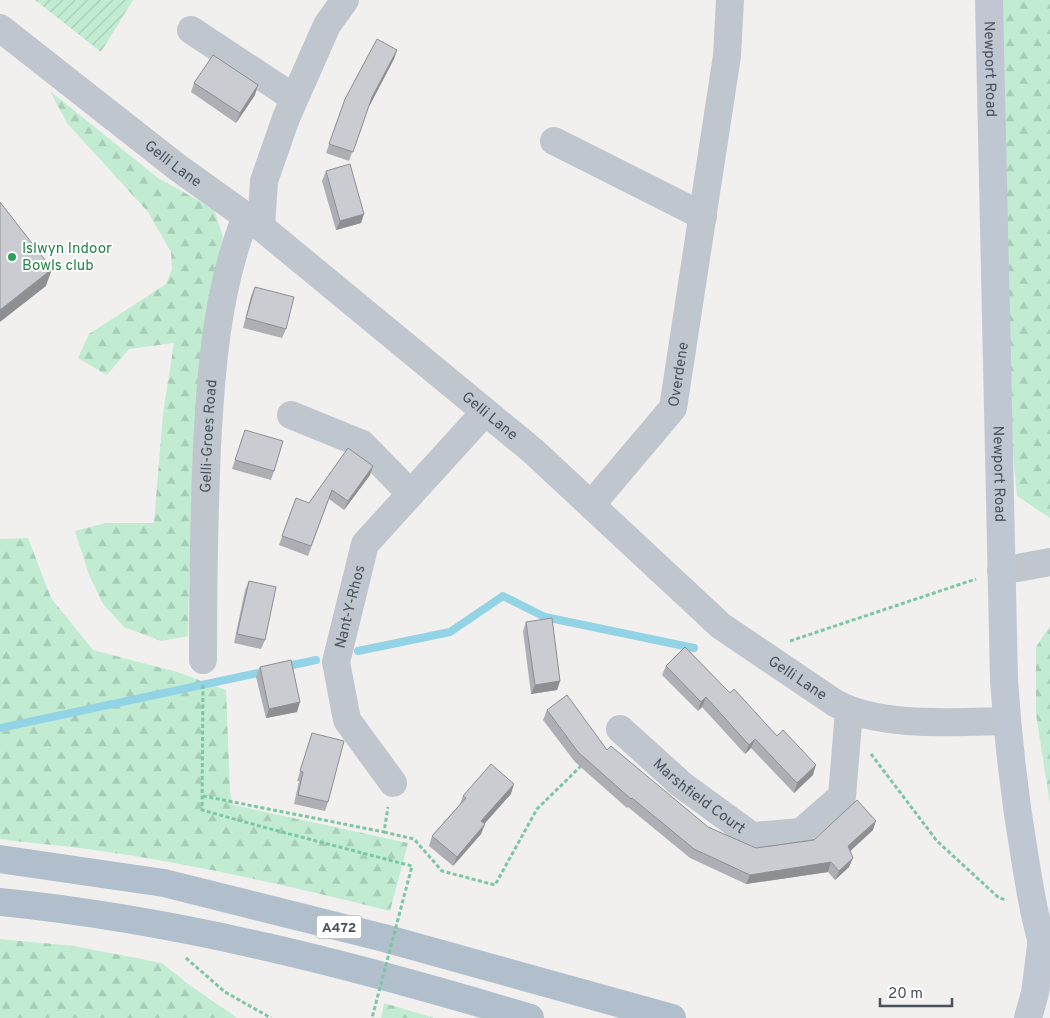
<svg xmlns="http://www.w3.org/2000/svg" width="1050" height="1018" font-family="Overpass,sans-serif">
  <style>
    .forest { fill: url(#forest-firs) }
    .garden { fill: url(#garden-furrows) }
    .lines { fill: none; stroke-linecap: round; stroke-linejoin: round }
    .stream { stroke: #92d3e5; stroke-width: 8 }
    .path { stroke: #7cc7a3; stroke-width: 3; stroke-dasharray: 4 2.5; stroke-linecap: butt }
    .minor { stroke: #bfc6cd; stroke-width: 28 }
    .secondary { stroke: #bfc7d2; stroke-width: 28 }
    .primary { stroke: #b1becc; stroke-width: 28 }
    .path-bridge { stroke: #7cc7a3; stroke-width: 3; stroke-dasharray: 4 2.5; stroke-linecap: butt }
    .wall { fill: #aeafb4 }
    .shaded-wall { fill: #8d8f92 }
    .building { fill: #caccd1; stroke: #8d8f92 }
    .leisure-dot { fill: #2e9e5b; stroke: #fff; stroke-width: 2 }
    .labels { text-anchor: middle; stroke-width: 4; stroke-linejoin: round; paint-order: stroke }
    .shield { fill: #fff; stroke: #80868c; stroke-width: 1 }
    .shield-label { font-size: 14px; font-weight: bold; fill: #49525b }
    .street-label { font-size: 15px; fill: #49525b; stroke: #fff }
    .leisure-label { font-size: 15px; fill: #27864d; stroke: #fff; text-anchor: start }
  </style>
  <defs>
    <pattern id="forest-firs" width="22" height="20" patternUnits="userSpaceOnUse" patternTransform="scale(1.25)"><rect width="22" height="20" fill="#c1ecd2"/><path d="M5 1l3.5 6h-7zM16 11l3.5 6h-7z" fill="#a7ccb7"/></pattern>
    <pattern id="garden-furrows" width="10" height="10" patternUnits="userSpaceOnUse" patternTransform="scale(1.25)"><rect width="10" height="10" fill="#c1ecd2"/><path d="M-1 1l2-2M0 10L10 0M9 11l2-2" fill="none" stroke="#a7ccb7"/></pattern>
  </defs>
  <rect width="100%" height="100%" fill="#f2efef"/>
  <path class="forest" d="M1000,0H1050V518L1017,496L1011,434Z
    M50,91L158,178L214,209L223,237L208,316L196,469L189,581L188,636L161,641L124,627L103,604L89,575L75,531L106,523H154L163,413L174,343L129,349L107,375L78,358L89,334L166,284L172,269L171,252L148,212L67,123Z
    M28,538L51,598L93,650L177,672L226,690L230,792L233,805L408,843L390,911C291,886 189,863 87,849C58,845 29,843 0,839V539Z
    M1050,626V804L1036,714V647Z
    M0,939L74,946L162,963L188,984L237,1018H0Z
    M384,1003L434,1018H381Z"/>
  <path class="garden" d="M35,0H133L101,52Z"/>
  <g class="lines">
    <path class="stream" d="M358,651L450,632L503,596L545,617L694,648
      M283,667L316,660
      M0,728L267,671"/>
    <path class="path" d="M790,641L976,579
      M203,685L202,810L263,827
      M871,754L937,841L999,898L1007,900
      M203,796L384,832L388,807
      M384,832L414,839L442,871L495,885L537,809L582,765
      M186,958L225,992L271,1018"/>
    <g class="minor">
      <path id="s1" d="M0,28L177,167L261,227L533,451L721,626L835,703C880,728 956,722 1007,721"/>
      <path d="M191,30L294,98"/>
      <path d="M554,141L703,216"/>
      <path d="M261,227L264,181L286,118L327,25L345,0"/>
      <path d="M291,415L362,444L410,493"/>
      <path id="s2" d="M591,505L673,408L727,56L730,0"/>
      <path d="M1001,571L1050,562"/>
      <path id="s3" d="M203,660C203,589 204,518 207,447C211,369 217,290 246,216"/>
      <path id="s4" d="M620,729L682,785L752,836L801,832L842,796L849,711"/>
      <path id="s5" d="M393,783L347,720L336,662L365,544L485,412"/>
    </g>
    <g class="secondary">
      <path id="s6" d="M989,0L1004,680C1008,740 1015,800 1025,859C1031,896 1037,932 1050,967"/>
      <path d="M1028,1018L1035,993L1041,946"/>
    </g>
    <path class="primary" d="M0,859L164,883L384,938L672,1018
      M0,902C181,920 357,966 530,1018"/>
    <path class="path-bridge" d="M263,827L412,866L372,1018"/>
  </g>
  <path class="wall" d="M397,50L394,59L369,106L349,161L326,153L345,99Z
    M194,83L255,95L236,123L191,92Z
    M326,171L361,223L336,230L322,181Z
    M255,287L286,329L282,338L243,328L251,296Z
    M245,430L274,471L271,480L232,469Z
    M348,448L370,475L344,510L329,499L308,556L279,545L296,498L309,503Z
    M249,581L265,640L261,649L234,643L245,590Z
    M526,622L560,681L557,690L531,694L523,631Z
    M666,666L730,693L777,736L813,775L794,793L751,748L745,754L702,707L698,711L662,675Z
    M260,667L297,712L266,718L256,677Z
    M547,710L607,750L708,827L756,848L873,830L850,851L849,867L835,880L828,872L746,884L690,858L628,807L627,808L575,762L543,720Z
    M312,733L328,802L325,811L294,804L299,781H297Z
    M511,794L484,824H485L481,834L453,866L429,846L432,836L460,804L463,796Z"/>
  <path class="shaded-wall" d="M397,50L394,59L369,107L372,97Z
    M258,85L255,95L236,123L240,113Z
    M364,214L361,223L336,230L340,221Z
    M52,269L46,286L0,322V310Z
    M373,466L370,475L344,510L348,501Z
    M560,681L557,690L531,694L535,685Z
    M706,697L702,707L698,711L701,702Z
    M300,702L297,712L266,718L269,709Z
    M755,739L751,748L745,754L749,745Z
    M816,765L813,775L794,793L797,783Z
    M514,784L511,794L478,831L481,821Z
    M876,821L873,830L845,856L848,846Z
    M485,824L481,834L453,866L457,857Z
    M853,858L849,867L835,880L839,871Z
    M831,862L828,872L746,884L750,875Z"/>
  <path class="building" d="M377,39L397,50L372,97L353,152L329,144L345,99Z
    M213,55L258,85L240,113L194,83Z
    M350,164L364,214L340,221L326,171Z
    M0,202L52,269L0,310Z
    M255,287L294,297L286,329L246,318Z
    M245,430L283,441L274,471L235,460Z
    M348,448L373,466L348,501L332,490L311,546L282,536L296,498L309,503Z
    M249,581L276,587L265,640L237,634Z
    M552,618L560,681L535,685L526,622Z
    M685,647L730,693L734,689L777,736L783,730L816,765L797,783L755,739L749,745L706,697L701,702L666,666Z
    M291,660L300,702L269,709L260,667Z
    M567,695L607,750L611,746L708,827L756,848L814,840L857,800L876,821L848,846L853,858L839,871L831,862L750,875L694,849L632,798L631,799L578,752L547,710Z
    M312,733L344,741L328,802L298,795L303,772L300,771Z
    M491,764L514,784L481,821L485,824L457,857L432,836L466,798L463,796Z"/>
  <circle class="leisure-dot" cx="12" cy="257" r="5"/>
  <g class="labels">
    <rect class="shield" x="316.5" y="915.5" width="45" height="23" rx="4"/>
    <g class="shield-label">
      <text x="339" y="932">A472</text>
    </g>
    <g class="street-label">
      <text dy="5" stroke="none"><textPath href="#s6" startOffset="69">Newport Road</textPath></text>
      <text dy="5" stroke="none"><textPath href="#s1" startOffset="220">Gelli Lane</textPath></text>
      <text dy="5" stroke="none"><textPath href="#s2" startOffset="161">Overdene</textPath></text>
      <text dy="5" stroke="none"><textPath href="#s1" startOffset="625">Gelli Lane</textPath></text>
      <text dy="5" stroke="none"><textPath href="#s3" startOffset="224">Gelli-Groes Road</textPath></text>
      <text dy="5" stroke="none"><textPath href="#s6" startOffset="474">Newport Road</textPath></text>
      <text dy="5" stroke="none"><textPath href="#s5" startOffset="194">Nant-Y-Rhos</textPath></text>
      <text dy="5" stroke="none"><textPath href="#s1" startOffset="1030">Gelli Lane</textPath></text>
      <text dy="5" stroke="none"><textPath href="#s4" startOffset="104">Marshfield Court</textPath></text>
    </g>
    <g class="leisure-label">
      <text x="22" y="253">Islwyn Indoor<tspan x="22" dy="17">Bowls club</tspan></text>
    </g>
  </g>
  <path d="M880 998v8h72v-8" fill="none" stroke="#49525b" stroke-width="2.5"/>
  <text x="888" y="998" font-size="15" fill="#49525b" stroke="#ffffff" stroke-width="4" paint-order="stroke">20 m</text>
</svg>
